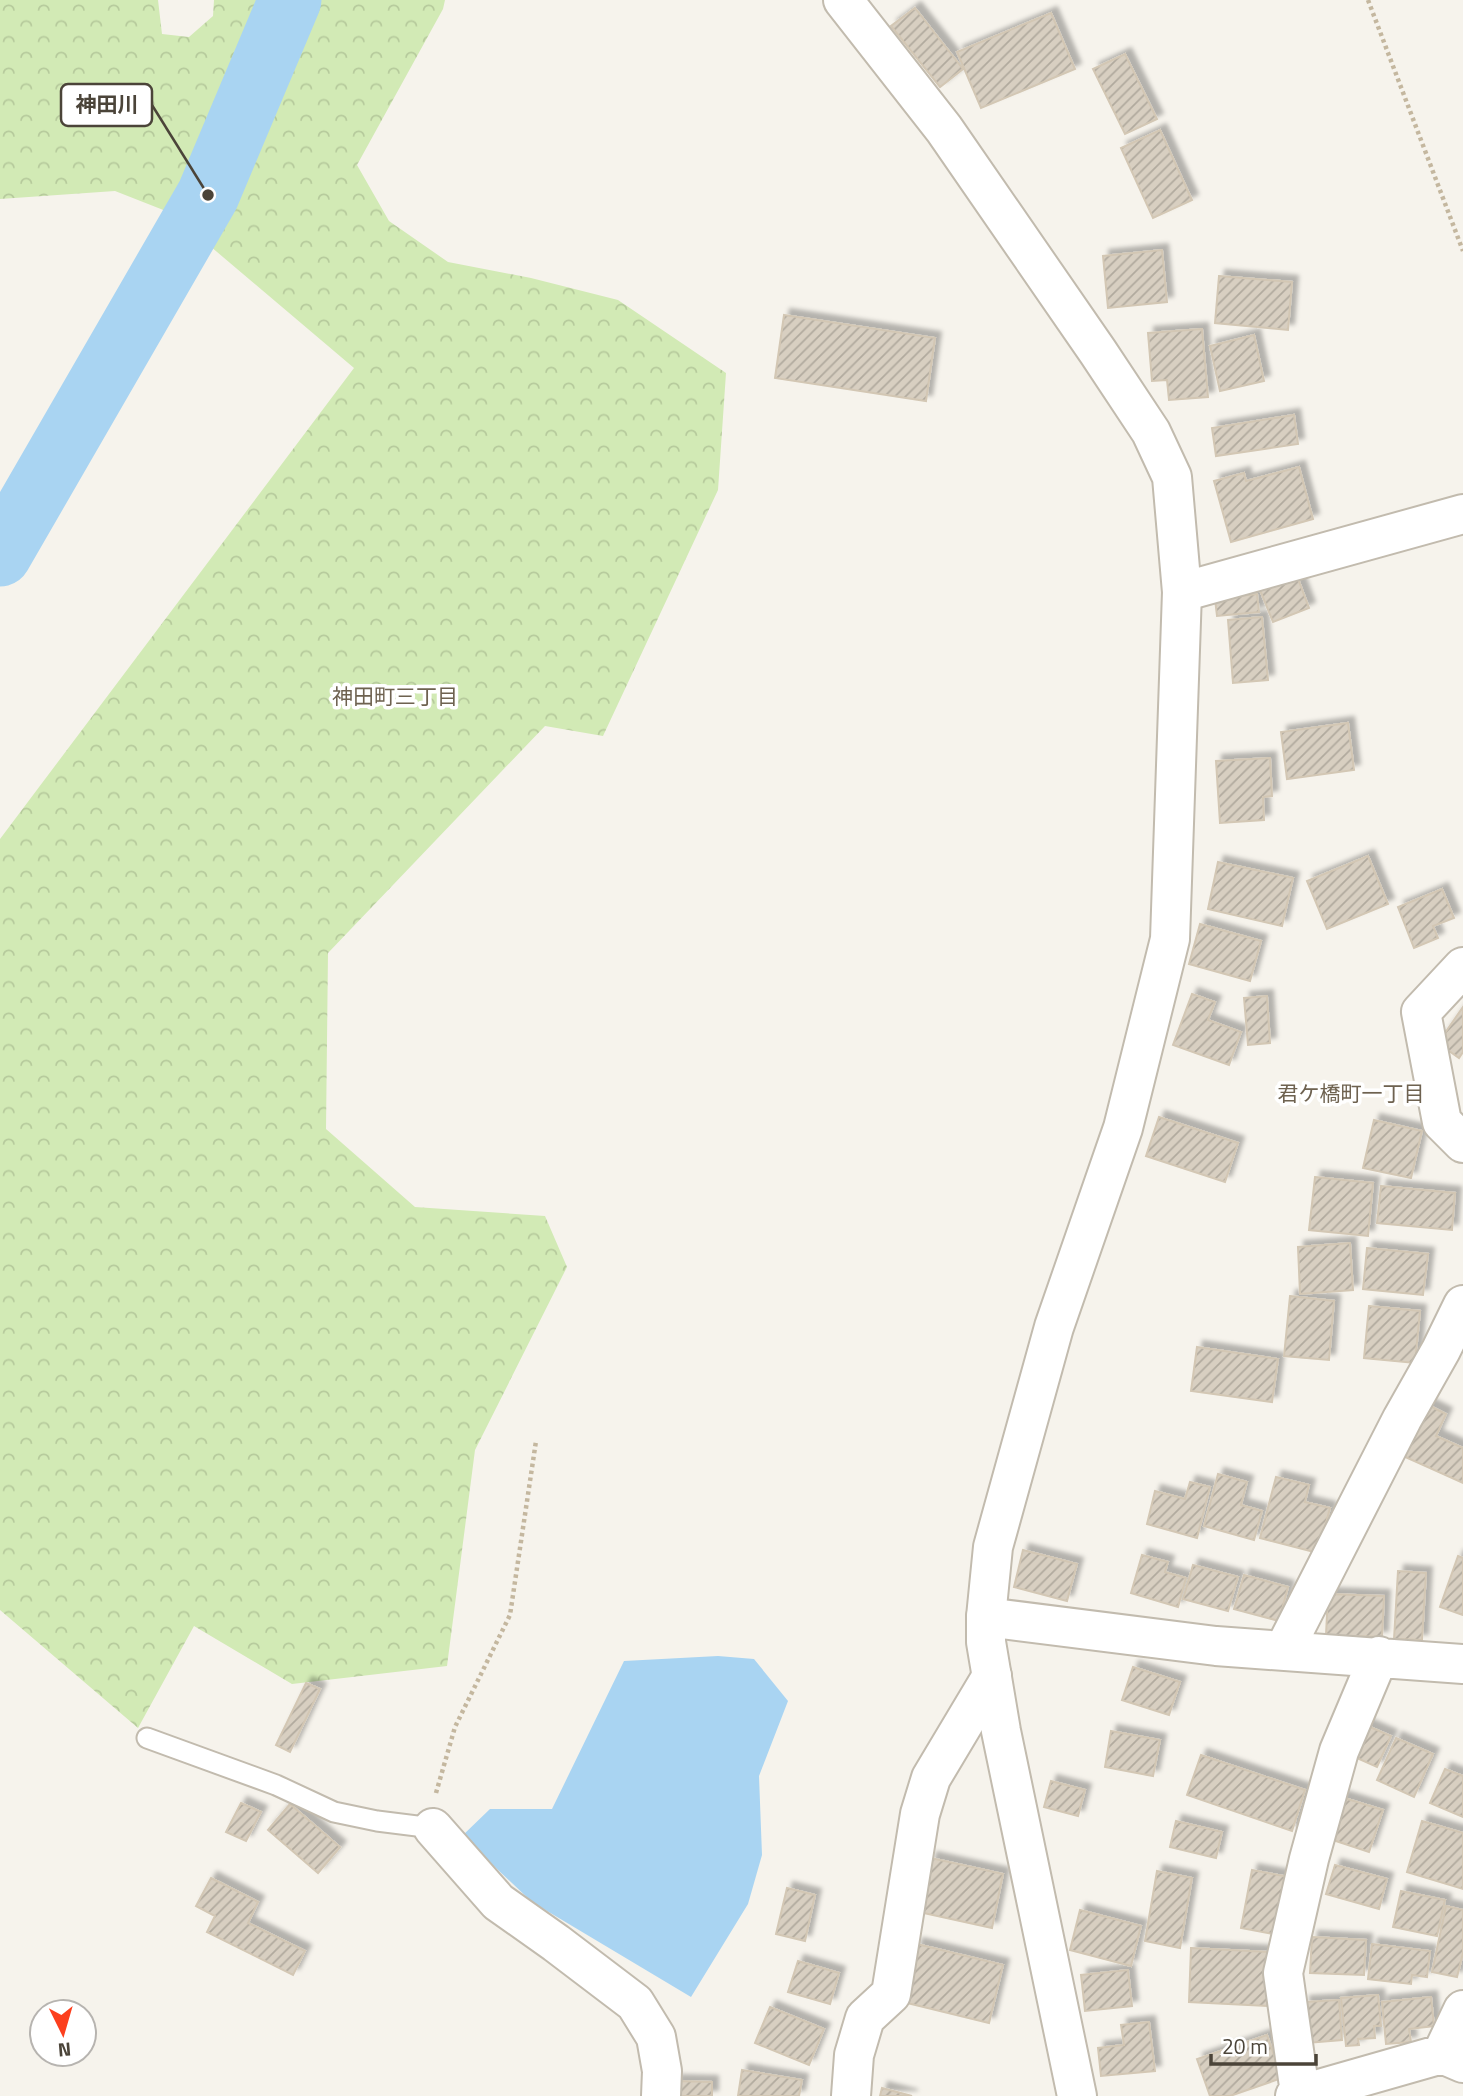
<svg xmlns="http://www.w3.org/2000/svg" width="1463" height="2096" font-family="'Titillium Web','Noto Sans JP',sans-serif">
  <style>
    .forest { fill: url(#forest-crowns) }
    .water { fill: #a9d4f2 }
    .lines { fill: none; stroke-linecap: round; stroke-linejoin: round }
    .river { stroke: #a9d4f2; stroke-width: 63 }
    .building { fill: url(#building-hatch); stroke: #d3c7b4; stroke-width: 2; filter: url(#shadow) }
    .service-casing { stroke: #c2bbae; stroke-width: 23 }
    .minor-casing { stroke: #c2bbae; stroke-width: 42 }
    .tertiary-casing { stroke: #c2bbae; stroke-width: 42 }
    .path { stroke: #c4b79f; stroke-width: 4.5; stroke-dasharray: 3.5 3.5; stroke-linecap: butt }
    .service { stroke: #fff; stroke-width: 19 }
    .minor { stroke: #fff; stroke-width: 38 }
    .tertiary { stroke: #fff; stroke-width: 38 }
    .labels { text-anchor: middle; stroke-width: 7; stroke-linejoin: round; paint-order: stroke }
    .neighbourhood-label { font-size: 21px; fill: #6e6250; stroke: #fff }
    .leader { fill: none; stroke: #4b4439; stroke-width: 2.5 }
    .callout-dot { fill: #4b4439; stroke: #fff; stroke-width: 2.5 }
    .callout { fill: #fff; stroke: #4b4439; stroke-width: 2.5 }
    .callout-label { font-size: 21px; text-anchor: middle; font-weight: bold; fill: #4b4439 }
  </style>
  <defs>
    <pattern id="forest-crowns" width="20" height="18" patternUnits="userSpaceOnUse" patternTransform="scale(1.75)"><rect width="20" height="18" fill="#d2eab5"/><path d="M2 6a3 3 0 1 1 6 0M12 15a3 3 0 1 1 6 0" fill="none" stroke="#b6ca9c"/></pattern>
    <pattern id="building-hatch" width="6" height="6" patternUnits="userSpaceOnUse" patternTransform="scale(1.75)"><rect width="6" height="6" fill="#d8cfc1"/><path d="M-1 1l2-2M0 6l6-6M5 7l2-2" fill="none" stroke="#b1aa9e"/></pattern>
    <filter id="shadow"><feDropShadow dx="6" dy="-6" stdDeviation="2" flood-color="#0004"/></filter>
  </defs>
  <rect width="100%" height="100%" fill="#f6f3ec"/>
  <path class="forest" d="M0,0H158L162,34L189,37L213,16L214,0H445L443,9L357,165L389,221L448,262L531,278L618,300L726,373L718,490L603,736L545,726L328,953L326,1129L415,1207L545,1216L567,1267L475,1450L447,1666L292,1684L194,1626L138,1728L0,1610V839L354,368L171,213L115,191L0,199Z"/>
  <path class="water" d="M718,1656L754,1659L788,1701L759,1776L762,1855L748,1904L691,1997L532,1902L462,1836L490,1809H552L624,1661Z"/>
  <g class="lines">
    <path class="river" d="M0,555L208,195L290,0"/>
  </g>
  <path class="building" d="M915,8L963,69L940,87L891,26Z
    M1051,13L1075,69L981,108L957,52Z
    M1125,54L1157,119L1125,134L1093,69Z
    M1160,130L1192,200L1153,218L1121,148Z
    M1162,250L1167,302L1108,308L1103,256Z
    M1219,276L1292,282L1288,330L1215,323Z
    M784,315L935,338L926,401L775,378Z
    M1202,329L1208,397L1169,400L1167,380L1152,381L1148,333Z
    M1254,335L1264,381L1220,391L1210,346Z
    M1294,415L1298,444L1216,456L1212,428Z
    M1299,467L1313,519L1231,542L1214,481L1244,473L1246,481Z
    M1297,576L1309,608L1273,622L1260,590Z
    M1257,594L1259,612L1217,616L1215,599Z
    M1262,617L1268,680L1233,683L1228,620Z
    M1348,723L1354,770L1287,779L1281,732Z
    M1270,758L1272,796L1263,797L1264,820L1220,823L1216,761Z
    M1368,856L1388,904L1327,929L1307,881Z
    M1218,862L1293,878L1282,926L1208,909Z
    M1442,889L1454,918L1433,926L1438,938L1414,948L1398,907Z
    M1200,924L1261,941L1250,981L1189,964Z
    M1192,994L1215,1002L1208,1020L1241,1032L1229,1065L1173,1045Z
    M1267,996L1270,1043L1248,1045L1244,998Z
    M1463,1007V1052L1459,1058L1438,1043Z
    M1159,1117L1238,1143L1225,1182L1146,1156Z
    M1374,1120L1422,1131L1411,1178L1363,1168Z
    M1315,1177L1373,1183L1368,1236L1309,1230Z
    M1381,1186L1455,1193L1452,1230L1377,1223Z
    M1350,1243L1353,1290L1300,1294L1298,1247Z
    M1367,1248L1428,1254L1423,1295L1363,1289Z
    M1290,1296L1334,1301L1329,1360L1284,1356Z
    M1369,1306L1420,1311L1415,1363L1364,1358Z
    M1197,1347L1278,1359L1272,1402L1191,1391Z
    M1426,1404L1446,1414L1436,1436L1463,1448V1483L1403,1456Z
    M1218,1474L1247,1482L1241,1505L1262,1511L1254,1540L1204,1526Z
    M1276,1477L1309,1485L1305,1502L1330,1508L1318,1553L1260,1538Z
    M1190,1482L1210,1487L1197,1538L1147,1524L1155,1491L1185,1499Z
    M1023,1550L1077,1564L1067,1601L1014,1587Z
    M1142,1555L1168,1562L1165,1572L1186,1578L1178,1607L1131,1593Z
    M1458,1556L1463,1558V1615L1440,1607Z
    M1193,1565L1238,1577L1228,1611L1183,1599Z
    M1398,1571L1426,1573L1422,1640L1394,1639Z
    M1244,1575L1288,1587L1279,1621L1234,1609Z
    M1328,1594L1384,1596L1382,1637L1326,1635Z
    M1133,1667L1180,1682L1169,1715L1122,1700Z
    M306,1683L320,1689L290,1752L276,1745Z
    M1363,1724L1391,1736L1377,1767L1350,1755Z
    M1111,1731L1160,1740L1153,1776L1105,1767Z
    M1396,1738L1433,1754L1414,1797L1377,1780Z
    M1201,1755L1305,1790L1292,1831L1187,1795Z
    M1445,1769L1463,1776V1817L1430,1803Z
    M1051,1781L1085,1790L1078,1816L1044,1807Z
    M1341,1797L1383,1810L1369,1852L1327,1838Z
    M241,1803L261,1812L246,1841L226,1832Z
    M290,1804L340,1847L318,1873L268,1830Z
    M1176,1821L1222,1832L1216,1858L1170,1847Z
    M1422,1821L1463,1833V1889L1407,1872Z
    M931,1858L1003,1874L992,1928L919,1912Z
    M1335,1865L1387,1879L1379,1909L1326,1894Z
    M1252,1870L1289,1877L1278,1935L1241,1928Z
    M1157,1871L1192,1878L1180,1948L1145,1941Z
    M211,1878L258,1902L248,1923L305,1951L293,1975L207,1932L215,1916L196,1906Z
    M787,1888L815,1895L805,1941L776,1934Z
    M1401,1891L1445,1900L1437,1936L1393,1927Z
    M1446,1906L1463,1910V1953L1457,1977L1432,1972Z
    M1080,1910L1141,1926L1131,1966L1070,1950Z
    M1312,1937L1366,1940L1364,1975L1310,1973Z
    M917,1944L1003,1965L989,2023L903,2002Z
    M1372,1944L1430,1951L1427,1977L1412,1975L1411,1984L1368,1979Z
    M1191,1948L1269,1952L1267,2006L1189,2002Z
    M798,1961L839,1973L830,2004L788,1992Z
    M1128,1970L1132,2006L1085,2011L1081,1975Z
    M1378,1995L1381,2026H1374L1375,2038L1358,2039L1359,2045L1346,2046L1341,1998Z
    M1431,1997L1434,2026L1409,2029L1411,2042L1386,2044L1382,2002Z
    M1339,2000L1342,2040L1307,2043L1304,2002Z
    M770,2007L824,2029L809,2065L755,2043Z
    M1149,2022L1155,2071L1101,2076L1098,2048L1124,2045L1121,2025Z
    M1267,2035L1282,2078L1230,2096H1210L1197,2059Z
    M742,2070L802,2080L799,2096H738Z
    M675,2081L712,2082V2096H674Z
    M882,2088L912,2096H880Z"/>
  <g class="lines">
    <defs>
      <path id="service" d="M147,1738L276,1785L334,1812L377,1821L433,1828"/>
      <path id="minor" d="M1182,592L1463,514
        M1463,967L1421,1012L1442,1122L1463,1143
        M986,1617L1216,1646L1463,1664
        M1284,1650L1402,1419L1441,1350L1463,1305
        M433,1828L498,1902L556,1943L635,2003L656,2037L662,2071L661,2096
        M1442,2054L1463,2010
        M1300,2093L1283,1973L1309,1859L1339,1751L1379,1656
        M851,2096L854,2055L865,2018L891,1994L920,1814L931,1778L992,1676
        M1295,2096L1442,2054L1463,2063"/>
      <path id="tertiary" d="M843,0L944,129L1098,352L1151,432L1172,477L1182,592L1170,939L1123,1128L1054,1327L993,1547L986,1617V1642L1001,1731L1077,2096"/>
    </defs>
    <use href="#service" class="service-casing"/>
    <use href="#minor" class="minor-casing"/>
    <use href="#tertiary" class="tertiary-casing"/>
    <path class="path" d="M1368,0L1463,251
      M436,1793L455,1727L510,1615L536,1441"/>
    <use href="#service" class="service"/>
    <use href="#minor" class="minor"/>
    <use href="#tertiary" class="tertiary"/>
  </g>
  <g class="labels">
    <g class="neighbourhood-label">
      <text x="395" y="704">神田町三丁目</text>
      <text x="1351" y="1101">君ケ橋町一丁目</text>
    </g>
  </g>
  <path class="leader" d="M208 195L152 105"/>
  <circle class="callout-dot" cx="208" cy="195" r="7"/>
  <rect class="callout" x="61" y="84" width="91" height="42" rx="7"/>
  <g class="callout-label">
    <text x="107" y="112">神田川</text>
  </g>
  <g transform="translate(63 2033) rotate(175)"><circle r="33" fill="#ffffff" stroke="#b7b4b0" stroke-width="2"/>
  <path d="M0-5L12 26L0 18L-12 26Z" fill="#fc3f1d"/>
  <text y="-10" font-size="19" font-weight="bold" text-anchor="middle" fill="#4b4439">N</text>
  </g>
  <path d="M1211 2054v10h105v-10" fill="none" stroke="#4b4439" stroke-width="3.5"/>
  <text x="1222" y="2054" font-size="21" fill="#4b4439" stroke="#ffffff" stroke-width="5" paint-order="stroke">20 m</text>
</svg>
